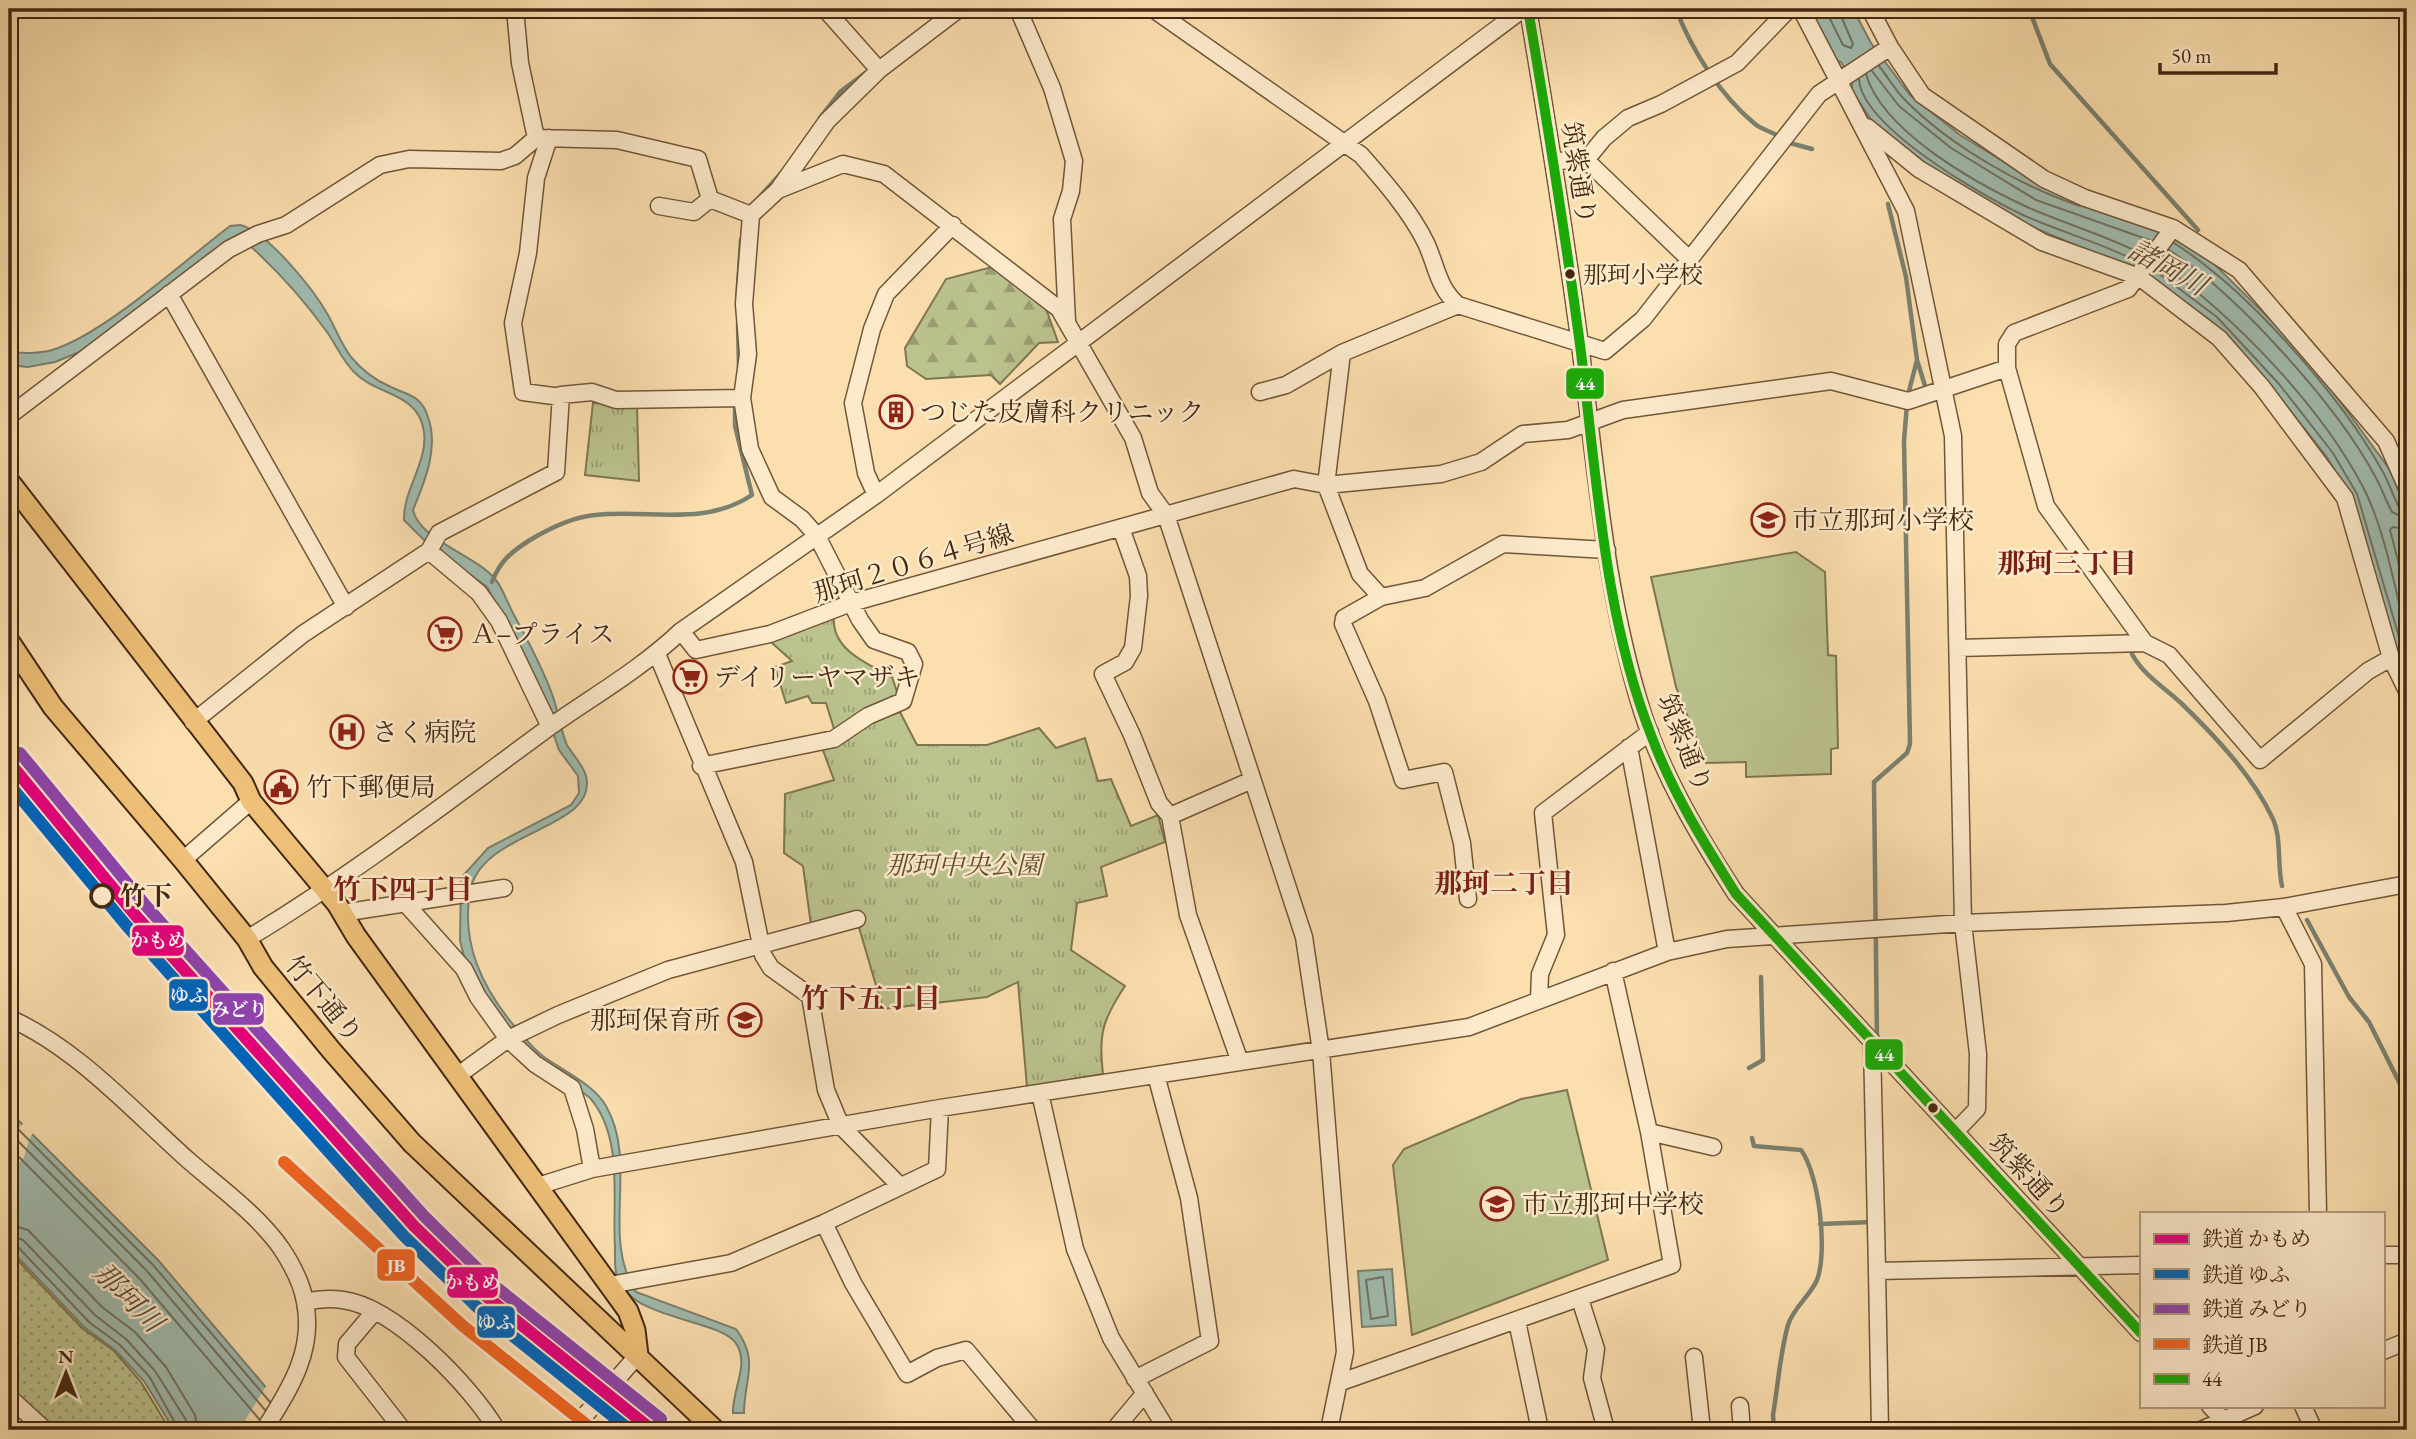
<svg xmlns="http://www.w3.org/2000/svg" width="2416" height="1439" font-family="'EB Garamond','Noto Serif JP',serif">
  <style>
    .grass { fill: url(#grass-dots); stroke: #7f7650; stroke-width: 2 }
    .forest { fill: url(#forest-firs); stroke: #7f7650; stroke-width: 2 }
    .park { fill: url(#park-tufts); stroke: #7f7650; stroke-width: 2 }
    .pitch { fill: #bbc38e; stroke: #7f7650; stroke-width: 2 }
    .water { fill: #a0bcb0; stroke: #7b8170; stroke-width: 2 }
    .pier { fill: #fcdfaf }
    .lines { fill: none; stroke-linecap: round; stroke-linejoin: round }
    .shore { stroke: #727260; stroke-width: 2 }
    .stream { stroke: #7b8170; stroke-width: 4.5 }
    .minor-casing { stroke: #715638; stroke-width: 19 }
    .major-casing { stroke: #432811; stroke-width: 23 }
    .minor { stroke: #fdeacb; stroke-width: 16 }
    .major { stroke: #eec078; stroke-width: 19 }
    .bus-1-casing { stroke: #fdeacb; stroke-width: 16 }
    .bus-1 { stroke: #1ba907; stroke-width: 10 }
    .rail-1-casing { stroke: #fdeacb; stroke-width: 18 }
    .rail-2-casing { stroke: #fdeacb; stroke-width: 18 }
    .rail-3-casing { stroke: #fdeacb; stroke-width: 18 }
    .rail-4-casing { stroke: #fdeacb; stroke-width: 18 }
    .rail-1 { stroke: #e5007d; stroke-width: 12 }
    .rail-2 { stroke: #0065bd; stroke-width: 12 }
    .rail-3 { stroke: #8e44ad; stroke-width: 12 }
    .rail-4 { stroke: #f26522; stroke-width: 12 }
    .bus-dot { fill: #432811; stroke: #fdeacb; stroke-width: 2.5 }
    .stop-dot { fill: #fdeacb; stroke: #432811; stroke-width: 3.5 }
    .labels { text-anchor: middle; stroke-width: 5; stroke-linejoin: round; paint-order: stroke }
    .bus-label { font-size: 24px; fill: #432811; stroke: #fdeacb; text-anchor: start }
    .street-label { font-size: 26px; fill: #432811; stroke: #fdeacb }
    .poi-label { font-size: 26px; fill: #432811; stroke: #fdeacb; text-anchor: start }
    .park-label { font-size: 26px; font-style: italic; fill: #614f30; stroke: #fdeacb }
    .stop-label { font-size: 26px; font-weight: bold; fill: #432811; stroke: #fdeacb; text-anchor: start }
    .water-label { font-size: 28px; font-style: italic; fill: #5a4d39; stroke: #fdeacb }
    .neighbourhood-label { font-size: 28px; font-weight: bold; fill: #7a1f14; stroke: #fdeacb }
    .line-badge { stroke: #fdeacb; stroke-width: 2.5 }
    .badge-label { font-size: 19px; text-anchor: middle; font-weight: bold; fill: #fff }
  </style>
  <defs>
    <pattern id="grass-dots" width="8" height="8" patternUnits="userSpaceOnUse" patternTransform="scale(1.75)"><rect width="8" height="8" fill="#bbc38e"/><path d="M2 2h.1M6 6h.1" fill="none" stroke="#9a9e73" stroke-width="1.8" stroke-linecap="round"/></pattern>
    <pattern id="forest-firs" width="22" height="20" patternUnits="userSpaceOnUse" patternTransform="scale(1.75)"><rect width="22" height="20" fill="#bbc38e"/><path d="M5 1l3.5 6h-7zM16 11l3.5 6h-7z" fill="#9a9e73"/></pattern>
    <pattern id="park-tufts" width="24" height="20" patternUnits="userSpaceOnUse" patternTransform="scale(1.75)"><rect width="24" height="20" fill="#bbc38e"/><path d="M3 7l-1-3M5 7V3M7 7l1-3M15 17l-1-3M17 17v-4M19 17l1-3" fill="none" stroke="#9a9e73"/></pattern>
  </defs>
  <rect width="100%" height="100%" fill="#fcdfaf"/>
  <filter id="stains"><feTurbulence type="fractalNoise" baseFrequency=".00286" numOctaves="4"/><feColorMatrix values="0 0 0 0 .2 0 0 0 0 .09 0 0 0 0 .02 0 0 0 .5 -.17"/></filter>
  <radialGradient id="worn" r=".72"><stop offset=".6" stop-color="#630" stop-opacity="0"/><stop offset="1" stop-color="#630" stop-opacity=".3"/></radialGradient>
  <path class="grass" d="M9,1251L82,1328L114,1351L141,1382L170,1430H53L9,1391Z"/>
  <path class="forest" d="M992,267L1045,306L1058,342L1039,343L1000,384L991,375L926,379L907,366L905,348L946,279Z"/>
  <path class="park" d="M593,403L637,405L639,481L585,475Z
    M834,617C831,649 867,664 892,677L900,701L835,732L826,703H812L808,696L786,703L775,667L792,661L770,641Z
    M900,712L917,745H987L1039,728L1056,748L1085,738L1098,781L1111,779L1131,826L1158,815L1165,842L1101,867L1107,896L1077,903L1071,950L1125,986C1103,1019 1098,1034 1103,1074L1027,1087L1018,982L987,997L883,1009L855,914L811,925L803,866L784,853L785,794L834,780L821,745L870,720Z"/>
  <path class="pitch" d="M1796,552L1825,572L1828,655L1836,656L1838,748L1831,749V774L1746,777V762L1706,763L1676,687L1651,577Z
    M1567,1090L1608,1260L1412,1335L1393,1165L1404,1149L1521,1099Z"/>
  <path class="water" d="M1808,9H1853L1871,43L1910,95L1960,135L2045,187L2154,224L2202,252L2307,356L2390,470L2407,510V683L2397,657L2350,496L2327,457L2273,389L2212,322L2151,277L2019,221L1935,173L1872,121L1852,91V81L1841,62L1833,60Z
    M240,225C267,231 314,290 328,315C336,329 341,344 351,357C361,369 375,380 389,386C406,395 421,394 428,417C439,448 425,481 413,510C420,541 475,554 496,580C503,589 507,602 513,613C527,639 542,666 552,694C558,710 560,729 567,745C573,755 583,765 586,776C599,830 482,829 470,891C461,944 482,987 515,1027C524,1037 533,1049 544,1057C564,1071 594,1085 606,1106C639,1163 600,1237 636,1292L736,1329C760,1361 744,1379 744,1413H733C732,1391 749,1365 737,1345C723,1319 635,1321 618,1280C614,1272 615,1258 615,1248C612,1200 624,1137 590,1098L516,1041L466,964L460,941L461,878L488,848L571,805L579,793L578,776L559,750L533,674L487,587L426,542L404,520C403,490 428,462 424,432C419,392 377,396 354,372C343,361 336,345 327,332C304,300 278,271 248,244L87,349L55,362L28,367L9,365V352C23,353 38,354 52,350C103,335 185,260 230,226Z
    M9,1111L158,1260L302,1430H174L144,1381L115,1350L84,1327L9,1248Z
    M1392,1269L1396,1325L1362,1327L1358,1271Z"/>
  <path class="pier" d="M26,1122L35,1131L30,1137L24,1157L9,1173V1134Z
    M268,1383L297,1418L289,1430H239Z"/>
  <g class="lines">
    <path class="shore" d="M1825,9L1843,45L1851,48L1853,44L1838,9
      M1879,66C1888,77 1895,90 1905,100C1949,145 2022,187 2080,206
      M1872,71L1899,106L1951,148L2036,200L2152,241
      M1866,74C1882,131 1975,183 2027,207C2065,224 2105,235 2142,254
      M1859,79C1862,127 1981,195 2023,215C2060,232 2100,242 2136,261
      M2174,243C2249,291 2340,395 2383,472C2389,483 2393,496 2399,507L2407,510
      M2169,250C2237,294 2338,406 2376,478C2382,489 2386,501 2392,512L2407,519
      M2159,263C2234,316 2320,405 2363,487C2385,529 2395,590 2407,636
      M2154,270L2217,317L2279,384L2333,453L2357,494L2407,664
      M2407,529L2393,527L2390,530L2407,596
      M9,1120L153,1265L270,1402
      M9,1132L147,1271L265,1410
      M9,1147L139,1278L259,1419
      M9,1224L28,1230L102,1307L135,1332L166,1367L195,1415L198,1430
      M9,1235L23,1240L95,1315L126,1339L155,1371L186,1420L188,1430
      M9,1244L17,1246L89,1322L120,1345L149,1376L179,1430
      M1383,1277L1388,1316L1371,1319L1366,1280Z"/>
    <path class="stream" d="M1676,9C1692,51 1721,96 1755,124C1762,130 1772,131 1779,137
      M2029,9L2050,64L2198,230
      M820,118L841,91L868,71
      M1786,142L1812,149
      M1888,204L1906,277L1917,360L1926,389
      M747,211L783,171
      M737,301L741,240
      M738,324L739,368
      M1908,395L1917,360
      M492,582C500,561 511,552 530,540C550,528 572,517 595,515C649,509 704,527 752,495L735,426V401
      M2132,654C2143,675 2164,687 2181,703C2214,735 2252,775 2272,817C2282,836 2277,865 2282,886
      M2307,920L2349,997L2369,1022L2407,1098
      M1877,1041L1874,782L1907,753L1910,744L1904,441L1907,404
      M1749,1068L1763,1060L1761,977
      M1752,1138L1754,1146L1801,1150C1819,1174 1828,1251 1817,1280C1810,1296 1793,1308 1788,1325C1780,1353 1778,1386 1773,1415L1774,1430
      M1820,1224L1872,1222"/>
    <defs>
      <path id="minor" d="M825,9L879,70
        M1018,9L1052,88L1074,161L1071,191L1062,219L1067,321
        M1153,9L1361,155C1384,181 1411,212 1426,243C1437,267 1438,288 1458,305L1605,351L1643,319L1819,94L1890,47L1870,9
        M1528,9C1547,121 1565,232 1580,345C1596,467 1605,593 1642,711C1663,776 1699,837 1736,894L2141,1333
        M1801,9L1906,211L1953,436L1963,923L1978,1054L1977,1109L1955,1132
        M1890,47L1922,95L2044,179L2085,198L2173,228L2239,270L2386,441L2407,488
        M1867,127L1919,169L2042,242L2139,277L2219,338L2262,387L2345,498L2391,658L2407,691
        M540,138L617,140L698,159L710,199L751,215
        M549,138L536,178L528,253L513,323L523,392L561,397
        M1586,160L1604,138L1628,118L1661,104L1737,63L1789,9
        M1553,161L1586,160L1688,258
        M778,190L843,164L884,174L1059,309L1133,438L1150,493L1166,515L1304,937L1321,1051L1345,1352L1329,1430
        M659,206L694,212L710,199
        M169,294L346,607
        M2007,368L2046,506L2145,643L2169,655L2260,760L2368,671L2391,658
        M1260,392L1286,385L1342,353
        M9,416L229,249L258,234L286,225L380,165L409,159L501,161L515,156L536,138L520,63L515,9
        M876,495L866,473L853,403L872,329L886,294L953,225
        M1121,528L1138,576L1139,596L1133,648L1125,662L1103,674L1132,735L1159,803L1170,816
        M1381,597L1360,574L1326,485L1342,353L1458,305
        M681,631L696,650L770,634L851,603L1294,479L1326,485L1441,474L1481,462L1523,434L1568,430L1623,410L1831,381L1908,401L2007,368V344L2014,333L2128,289L2173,228
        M1958,648L2145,643
        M657,654L744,862L763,955L771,968L810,996L826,1090L841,1126L900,1186
        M193,722L303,634L429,551
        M550,727L499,621L479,593L429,551L439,533L556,472L561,395L592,392L616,400L742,398
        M1629,747L1667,952
        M701,766L834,739L868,716L903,701L914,664L908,652L874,640L860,620L817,536L802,519L772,497L750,449L742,398L748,354L744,304L751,215L778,190L827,121L879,70L959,9
        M183,860L251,801
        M1468,899L1462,843L1444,772L1403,780L1377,701L1343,624L1344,618L1381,597L1425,588L1503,544L1607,550
        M406,904L464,969L478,997L508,1039L535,1064L572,1088L585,1129L592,1169
        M2284,907L2313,964L2318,1213
        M342,913L504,888
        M247,939C351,876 446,803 544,731C590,698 640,670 681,631L876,495L1523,9
        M1613,971L1649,1132L1713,1147
        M1539,999L1540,974L1556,935L1543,813L1650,732
        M9,1018C77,1048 133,1111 188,1160C219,1187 257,1214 281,1248C291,1263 302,1284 305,1302C315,1351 289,1390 264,1430
        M1872,1043L1877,1271
        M1240,1062L1188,915L1170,816L1252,780
        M457,1076L508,1039L558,1015L668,970L857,919
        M1040,1093L1075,1249L1111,1338L1167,1430
        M538,1186L592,1169L940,1108L1469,1027L1667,952L1727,939L1963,923L2226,913L2284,907L2407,884
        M824,1223L853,1283L907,1374L937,1358L966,1350L1033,1430
        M2383,1255H2407
        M610,1285L731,1263L824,1223L937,1169L940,1108
        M1580,1299L1596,1349L1592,1378L1606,1430
        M305,1302C318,1299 330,1298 343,1300C395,1307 471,1386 497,1430
        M374,1312L347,1344L346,1357L403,1430
        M1517,1321L1540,1430
        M2383,1351L2407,1341
        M1694,1357L1702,1430
        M1135,1379L1210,1341L1189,1198L1156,1075
        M1341,1382L1672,1265L1649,1132
        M9,1397L45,1430
        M1740,1406L1742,1430
        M2210,1406L2233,1430
        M2303,1406L2314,1430
        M572,1430L638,1355
        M1114,1430L1145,1393
        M1880,1430L1877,1271L2141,1265
        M2201,1430L2255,1406"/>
      <path id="major" d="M9,481L243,783L251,801L337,904L356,936L628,1311L635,1330L638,1355
        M9,641L53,707L183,860L247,939L263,967L331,1050L412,1143L715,1430"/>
    </defs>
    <use href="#minor" class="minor-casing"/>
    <use href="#major" class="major-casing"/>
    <use href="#minor" class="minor"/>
    <use href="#major" class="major"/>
    <defs>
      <path id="bus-1" d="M1528,9C1547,121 1565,232 1580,345C1597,475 1603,612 1651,735C1672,792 1704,843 1736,894L2141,1333"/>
    </defs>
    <use href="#bus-1" class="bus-1-casing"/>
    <use href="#bus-1" class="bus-1"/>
    <defs>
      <path id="rail-1" d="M9,762L136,916L414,1226L487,1297L652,1430"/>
      <path id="rail-2" d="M9,784L126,925L404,1236L478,1308L630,1430"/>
      <path id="rail-3" d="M20,753L147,907L424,1216L496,1287L661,1419"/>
      <path id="rail-4" d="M284,1162L463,1326L593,1430"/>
    </defs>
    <use href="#rail-1" class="rail-1-casing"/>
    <use href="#rail-2" class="rail-2-casing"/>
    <use href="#rail-3" class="rail-3-casing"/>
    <use href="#rail-4" class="rail-4-casing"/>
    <use href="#rail-1" class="rail-1"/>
    <use href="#rail-2" class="rail-2"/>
    <use href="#rail-3" class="rail-3"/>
    <use href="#rail-4" class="rail-4"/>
  </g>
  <defs>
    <symbol id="building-ring" viewBox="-11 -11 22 22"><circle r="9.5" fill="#fdeacb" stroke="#8f2418" stroke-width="1.5"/><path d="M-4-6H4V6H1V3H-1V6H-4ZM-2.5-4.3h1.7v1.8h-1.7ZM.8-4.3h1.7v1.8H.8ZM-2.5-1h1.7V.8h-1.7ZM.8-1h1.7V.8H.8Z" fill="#8f2418"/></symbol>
    <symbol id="school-ring" viewBox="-11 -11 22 22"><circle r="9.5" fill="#fdeacb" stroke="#8f2418" stroke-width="1.5"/><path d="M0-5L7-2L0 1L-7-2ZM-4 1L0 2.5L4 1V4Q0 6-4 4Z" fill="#8f2418"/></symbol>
    <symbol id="supermarket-ring" viewBox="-11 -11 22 22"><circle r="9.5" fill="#fdeacb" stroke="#8f2418" stroke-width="1.5"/><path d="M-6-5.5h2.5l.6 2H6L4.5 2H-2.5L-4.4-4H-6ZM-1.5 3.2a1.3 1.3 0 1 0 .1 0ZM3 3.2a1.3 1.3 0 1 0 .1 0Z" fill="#8f2418"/></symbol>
    <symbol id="hospital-ring" viewBox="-11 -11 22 22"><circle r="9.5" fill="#fdeacb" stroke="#8f2418" stroke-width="1.5"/><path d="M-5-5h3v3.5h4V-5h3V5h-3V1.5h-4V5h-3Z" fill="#8f2418"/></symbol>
    <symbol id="civic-ring" viewBox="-11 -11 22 22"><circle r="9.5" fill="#fdeacb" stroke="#8f2418" stroke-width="1.5"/><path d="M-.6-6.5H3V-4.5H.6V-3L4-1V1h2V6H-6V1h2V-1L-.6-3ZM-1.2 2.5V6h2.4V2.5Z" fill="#8f2418"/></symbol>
  </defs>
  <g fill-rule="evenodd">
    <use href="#building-ring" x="877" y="393" width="38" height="38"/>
    <use href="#school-ring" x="1749" y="501" width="38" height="38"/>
    <use href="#supermarket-ring" x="426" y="615" width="38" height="38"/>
    <use href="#supermarket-ring" x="671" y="658" width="38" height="38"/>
    <use href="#hospital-ring" x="328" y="713" width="38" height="38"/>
    <use href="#civic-ring" x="262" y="768" width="38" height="38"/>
    <use href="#school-ring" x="726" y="1001" width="38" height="38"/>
    <use href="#school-ring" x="1478" y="1185" width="38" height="38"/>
  </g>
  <g class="bus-dot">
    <circle cx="1570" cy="274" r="6"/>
    <circle cx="1933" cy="1108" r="6"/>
  </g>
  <circle class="stop-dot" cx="102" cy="896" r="11"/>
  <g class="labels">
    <g class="bus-label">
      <text x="1583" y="283">那珂小学校</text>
    </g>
    <g class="street-label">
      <text transform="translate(1579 173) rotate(81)" y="9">筑紫通り</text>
      <text transform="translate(913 563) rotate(-17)" y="9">那珂２０６４号線</text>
      <text transform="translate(1685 743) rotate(68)" y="9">筑紫通り</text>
      <text transform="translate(324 999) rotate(50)" y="9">竹下通り</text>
      <text transform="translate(2029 1176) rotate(47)" y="9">筑紫通り</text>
    </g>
    <g class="poi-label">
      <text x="920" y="421">つじた皮膚科クリニック</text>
      <text x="1792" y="529">市立那珂小学校</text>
      <text x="470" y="643">Ａ−プライス</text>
      <text x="714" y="686">デイリーヤマザキ</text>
      <text x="372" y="741">さく病院</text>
      <text x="306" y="796">竹下郵便局</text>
      <text x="720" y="1029" text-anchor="end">那珂保育所</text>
      <text x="1522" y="1213">市立那珂中学校</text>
    </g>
    <g class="park-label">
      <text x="964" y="874">那珂中央公園</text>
    </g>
    <g class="stop-label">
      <text x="120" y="905">竹下</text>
    </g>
    <g class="water-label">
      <text transform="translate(2168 267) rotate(29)" y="10">諸岡川</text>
      <text transform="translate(129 1297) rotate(45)" y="10">那珂川</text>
    </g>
    <g class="neighbourhood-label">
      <text x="2067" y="573">那珂三丁目</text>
      <text x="1504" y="893">那珂二丁目</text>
      <text x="403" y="899">竹下四丁目</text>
      <text x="871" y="1008">竹下五丁目</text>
    </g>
  </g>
  <g class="line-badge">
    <rect x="1565" y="367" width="40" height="33" rx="7" fill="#1ba907"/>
    <rect x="131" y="924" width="54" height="33" rx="7" fill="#e5007d"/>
    <rect x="168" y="978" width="41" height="34" rx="7" fill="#0065bd"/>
    <rect x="212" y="992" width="53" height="34" rx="7" fill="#8e44ad"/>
    <rect x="1864" y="1038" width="40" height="33" rx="7" fill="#1ba907"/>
    <rect x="376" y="1248" width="40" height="34" rx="7" fill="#f26522"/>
    <rect x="446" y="1266" width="53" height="33" rx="7" fill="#e5007d"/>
    <rect x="476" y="1305" width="40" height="34" rx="7" fill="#0065bd"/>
  </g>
  <g class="badge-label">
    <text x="1585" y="390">44</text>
    <text x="158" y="947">かもめ</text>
    <text x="189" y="1002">ゆふ</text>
    <text x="239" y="1016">みどり</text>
    <text x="1884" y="1061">44</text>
    <text x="396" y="1272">JB</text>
    <text x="472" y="1289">かもめ</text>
    <text x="496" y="1329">ゆふ</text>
  </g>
  <rect width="2416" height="1439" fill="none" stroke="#fcdfaf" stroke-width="35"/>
  <rect x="10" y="10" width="2395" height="1418" fill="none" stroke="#432811" stroke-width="3.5"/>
  <rect x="18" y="18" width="2381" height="1404" fill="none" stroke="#432811" stroke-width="2"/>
  <rect x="2140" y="1212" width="245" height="196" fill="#fdeacb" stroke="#b39c81" stroke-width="2"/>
  <rect x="2154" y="1234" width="35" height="10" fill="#e5007d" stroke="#b39c81" stroke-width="2"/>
  <text x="2202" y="1246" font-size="21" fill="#432811">鉄道 かもめ</text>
  <rect x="2154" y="1269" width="35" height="10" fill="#0065bd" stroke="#b39c81" stroke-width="2"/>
  <text x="2202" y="1282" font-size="21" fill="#432811">鉄道 ゆふ</text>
  <rect x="2154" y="1304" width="35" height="10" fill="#8e44ad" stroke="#b39c81" stroke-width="2"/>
  <text x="2202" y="1316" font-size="21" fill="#432811">鉄道 みどり</text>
  <rect x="2154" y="1339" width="35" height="10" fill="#f26522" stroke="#b39c81" stroke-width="2"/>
  <text x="2202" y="1352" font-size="21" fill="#432811">鉄道 JB</text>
  <rect x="2154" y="1374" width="35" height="10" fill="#1ba907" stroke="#b39c81" stroke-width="2"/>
  <text x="2202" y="1386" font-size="21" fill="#432811">44</text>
  <g transform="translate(66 1373)" stroke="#fdeacb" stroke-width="5" paint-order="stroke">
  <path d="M0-5L12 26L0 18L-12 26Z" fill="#432811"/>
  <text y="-10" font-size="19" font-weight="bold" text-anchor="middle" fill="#432811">N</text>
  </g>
  <path d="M2160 63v10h116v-10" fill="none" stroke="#432811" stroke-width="3.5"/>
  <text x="2171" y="63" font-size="21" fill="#432811" stroke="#fdeacb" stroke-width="5" paint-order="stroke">50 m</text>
  <rect width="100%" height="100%" filter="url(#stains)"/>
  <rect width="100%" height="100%" fill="url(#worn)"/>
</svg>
